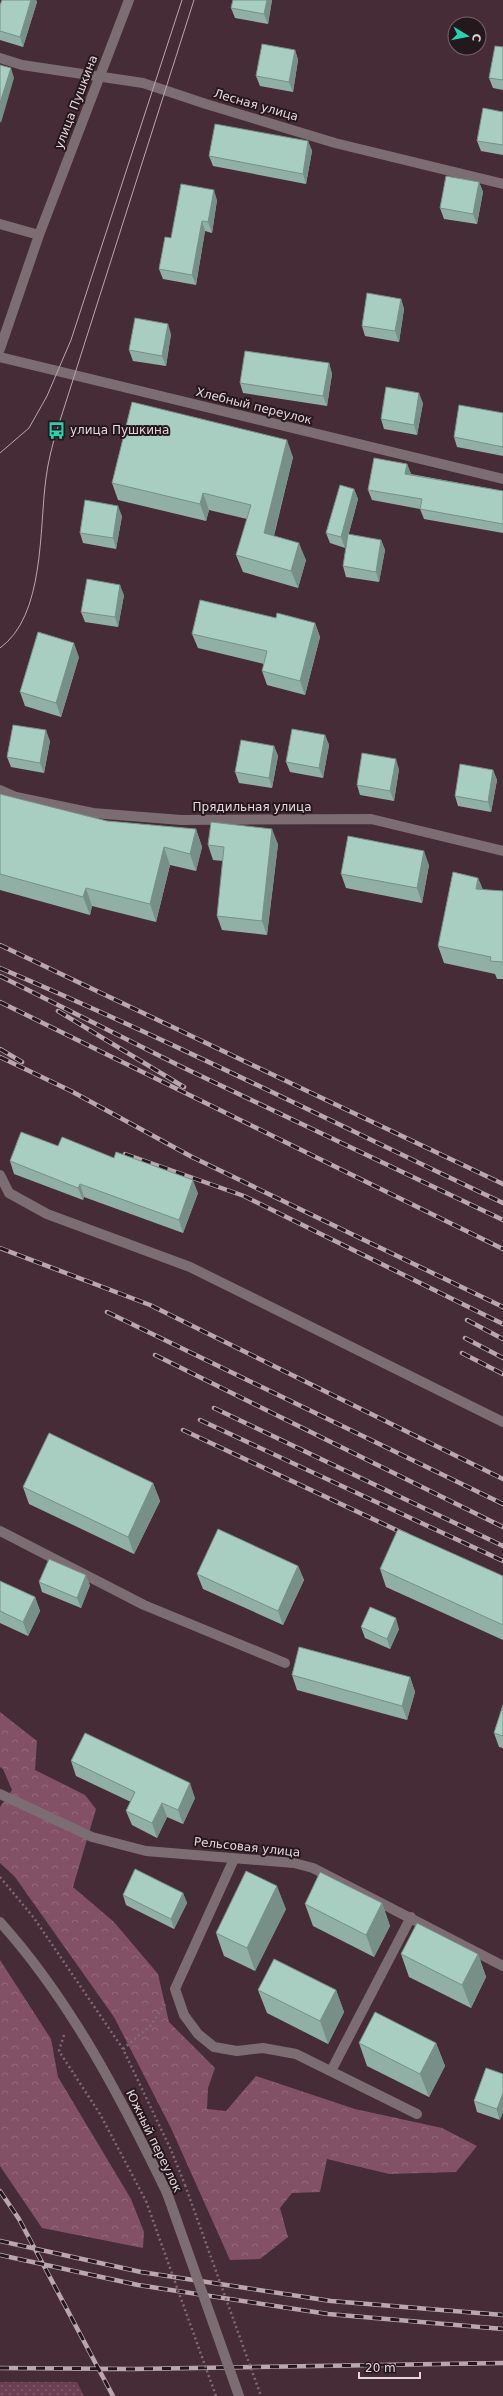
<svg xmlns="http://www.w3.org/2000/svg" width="503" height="2396" font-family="'DejaVu Sans',sans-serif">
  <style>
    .grass { fill: url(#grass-dots) }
    .forest { fill: url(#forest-crowns) }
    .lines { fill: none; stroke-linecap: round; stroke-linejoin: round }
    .path { stroke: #816a73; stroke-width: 2.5; stroke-dasharray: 2 3; stroke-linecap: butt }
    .minor { stroke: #7b6d72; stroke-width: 10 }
    .tram { stroke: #baa6ae; stroke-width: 1 }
    .rail-casing { stroke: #baa6ae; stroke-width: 4.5 }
    .rail { stroke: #25181d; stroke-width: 3; stroke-dasharray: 9; stroke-linecap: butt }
    .path-bridge { stroke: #816a73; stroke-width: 2.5; stroke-dasharray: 2 3; stroke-linecap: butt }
    .minor-bridge { stroke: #7b6d72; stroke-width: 10 }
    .wall { fill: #90b0a6 }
    .shaded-wall { fill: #769087 }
    .building { fill: #a8cdc1; stroke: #769087 }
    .labels { text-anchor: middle; stroke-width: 4; stroke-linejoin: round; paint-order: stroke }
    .street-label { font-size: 12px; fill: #e7d5dc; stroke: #25181d }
    .poi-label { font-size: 12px; fill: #e7d5dc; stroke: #25181d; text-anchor: start }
  </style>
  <defs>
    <pattern id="grass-dots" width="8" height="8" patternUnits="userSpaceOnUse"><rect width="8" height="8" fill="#6b4052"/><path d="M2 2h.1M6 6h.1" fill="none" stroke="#805b6a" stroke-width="1.8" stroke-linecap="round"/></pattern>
    <pattern id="forest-crowns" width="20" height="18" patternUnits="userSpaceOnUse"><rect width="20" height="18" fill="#825166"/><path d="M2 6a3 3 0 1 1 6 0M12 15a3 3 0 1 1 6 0" fill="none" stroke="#94697b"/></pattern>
  </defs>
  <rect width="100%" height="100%" fill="#462c37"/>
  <path class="grass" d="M0,2382H77L84,2396H0Z"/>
  <path class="forest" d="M0,1712L37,1741L35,1770L85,1795L96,1809L73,1887L114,1922L158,1974L169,2022L215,2068L208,2088L207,2109L226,2111L256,2076L355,2109L442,2128L477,2146L456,2172L389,2174L327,2159L320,2192L292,2193L280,2208L288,2237L260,2259L230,2260L171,2128L114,2017L15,1877L0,1863V1807L12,1790L3,1769L0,1767Z
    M0,1960L51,2039L58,2077L131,2199L144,2232L143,2248L42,2228L0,2166Z"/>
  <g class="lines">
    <path class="path" d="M0,1877L34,1918L123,2049L171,2150L185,2185
      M64,2035L59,2051L100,2114L146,2201
      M123,2049L151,2025L165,2004"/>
    <path class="minor" d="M0,58L22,65L143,83L206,104L335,143L503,184
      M0,224L39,235
      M0,349L39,235L129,0
      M0,357L503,479
      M0,790L16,797L93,813L181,820L371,819L503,851
      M0,1175L9,1193L47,1214L190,1267L503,1422
      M0,1531L144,1605L285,1663
      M0,1794L92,1837L146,1851L294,1863L313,1868L503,1966
      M234,1859L175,1989L184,2015L198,2034L214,2047L237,2051L263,2048L296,2054L417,2114
      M0,1922C71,2001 121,2098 167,2193
      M331,2071L411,1917"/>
    <path class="tram" d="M0,453L29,428L47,396L71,340L182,0
      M0,648C45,616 39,529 46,478C48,462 52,446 57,430L194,0"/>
    <defs>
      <path id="rail" d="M0,945L503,1184
        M0,968C170,1040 336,1124 503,1203
        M0,976L182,1067L503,1220
        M0,1002L503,1249
        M58,1011L184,1087
        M0,1049L22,1062
        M0,1057L71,1091L192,1157L503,1307
        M125,1154L244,1196L503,1324
        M0,1248L150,1305L503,1479
        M107,1312L503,1504
        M467,1320L503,1339
        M465,1338L503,1358
        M462,1353L503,1374
        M155,1355L503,1527
        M214,1408L503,1546
        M200,1420L503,1561
        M183,1430L407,1535
        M0,2191L19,2219L113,2396
        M0,2241L141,2272L331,2301L503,2315
        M0,2255L138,2285L328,2314L503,2329
        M0,2368L134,2369L503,2363"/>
    </defs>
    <use href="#rail" class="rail-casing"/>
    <use href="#rail" class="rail"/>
    <path class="path-bridge" d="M185,2185L261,2396
      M146,2201L216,2396"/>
    <path class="minor-bridge" d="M167,2193L239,2396"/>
  </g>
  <path class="wall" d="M2,0H36L37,2L23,47L0,40V6Z
    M233,0H272L268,24L235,18L231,8Z
    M503,47V90L493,88L489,78Z
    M295,50L298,60L293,92L260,86L256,76Z
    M503,112V155L481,151L477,141Z
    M308,141L312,151L306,184L213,166L209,156Z
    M479,182L483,192L477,224L444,219L440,208Z
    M217,200L212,233L205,231L196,285L163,279L159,269L171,238Z
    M401,299L404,309L399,342L365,336L362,326Z
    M171,334L166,366L133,361L129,350Z
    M329,363L332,374L327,406L243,393L240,383Z
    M423,403L417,435L384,429L381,419Z
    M503,413V456L457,447L454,437Z
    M293,457L274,536L306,560L298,588L243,572L236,555L247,519L209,510L206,521L118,500L112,483Z
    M407,464L411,474L503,491V533L424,519L420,509L372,500L368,490Z
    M354,489L358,499L345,548L330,543L326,533Z
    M122,516L116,549L83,543L80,533Z
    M381,540L385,550L379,582L346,577L343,566Z
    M124,595L118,627L85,622L81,612Z
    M276,618L315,623L320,637L305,695L267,685L262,671L264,664L198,648L192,634Z
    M79,657L61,717L25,706L20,692Z
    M325,735L329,745L323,778L290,772L286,762Z
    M50,741L44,773L11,767L7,757Z
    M274,746L278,756L272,788L239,783L235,772Z
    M399,769L394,801L360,795L357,785Z
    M493,770L497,780L491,812L458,806L455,796Z
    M0,794L107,821L196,829L202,847L196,871L170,865L156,922L92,906L90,915L0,890Z
    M278,844L267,935L222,930L217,916L223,861L213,860L208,845Z
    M429,865L422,903L346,888L341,874Z
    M478,878L483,890L503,891V979H497L495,974L444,963L438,946Z
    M58,1146L198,1193L183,1233L84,1197L83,1200L14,1174L10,1161Z
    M153,1483L160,1501L134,1554L29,1504L23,1487Z
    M298,1566L304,1580L283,1625L203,1589L197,1574Z
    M380,1569L503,1576V1640L386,1587Z
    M0,1581L35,1597L40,1611L28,1636L0,1623Z
    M39,1582L90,1585L81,1608L42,1592Z
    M361,1627L399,1629L390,1649L365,1638Z
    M292,1675L410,1677L415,1692L407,1720L297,1690Z
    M503,1705V1748L499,1747L494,1733Z
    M71,1761L195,1798L183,1824L167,1817L157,1838L132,1825L126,1811L131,1802L76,1776Z
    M183,1893L187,1903L174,1929L126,1905L123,1895Z
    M382,1903L390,1926L374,1957L313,1926L305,1904Z
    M286,1909L255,1971L224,1956L216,1933Z
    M401,1954H478L486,1977L471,2008L409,1977Z
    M258,1990H336L344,2012L328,2044L267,2013Z
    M359,2043H436L445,2066L429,2097L367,2066Z
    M486,2068L500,2120L477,2112L474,2101Z"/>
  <path class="shaded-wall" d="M31,0H36L37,2L23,47L20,37Z
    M267,0H272L268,24L264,14Z
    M295,50L298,60L293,92L289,82Z
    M11,68L14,78L1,123L0,121V103Z
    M308,141L312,151L306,184L303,174Z
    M479,182L483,192L477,224L473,214Z
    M214,190L217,200L212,233L208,222Z
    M202,221L205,231L196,285L192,275Z
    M401,299L404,309L399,342L395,331Z
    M168,324L171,334L166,366L162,356Z
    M329,363L332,374L327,406L323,396Z
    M419,393L423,403L417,435L414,425Z
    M287,440L293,457L270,550L264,533Z
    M407,464L411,474L409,484L405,474Z
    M354,489L358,499L345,548L341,537Z
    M203,493L209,510L206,521L200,504Z
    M118,506L122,516L116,549L113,538Z
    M381,540L385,550L379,582L376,572Z
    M299,543L306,560L298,588L291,571Z
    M120,585L124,595L118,627L115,617Z
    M315,623L320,637L305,695L300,681Z
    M74,643L79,657L61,717L56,703Z
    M46,730L50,741L44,773L40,763Z
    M325,735L329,745L323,778L319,768Z
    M274,746L278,756L272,788L269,778Z
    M396,759L399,769L394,801L390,791Z
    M493,770L497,780L491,812L488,802Z
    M196,829L202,847L196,871L190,854Z
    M272,829L278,844L267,935L262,921Z
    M164,847L170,865L156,922L150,904Z
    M424,851L429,865L422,903L417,888Z
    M478,878L485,895L476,889Z
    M86,888L92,906L90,915L83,897Z
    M193,1180L198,1193L183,1233L179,1220Z
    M80,1184L84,1197L83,1200L78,1188Z
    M153,1483L160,1501L134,1554L128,1537Z
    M298,1566L304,1580L283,1625L278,1611Z
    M86,1575L90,1585L81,1608L77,1598Z
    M35,1597L40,1611L28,1636L23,1622Z
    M396,1618L399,1629L390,1649L387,1639Z
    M410,1677L415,1692L407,1720L402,1706Z
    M190,1783L195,1798L183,1824L178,1810Z
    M162,1803L167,1817L157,1838L152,1823Z
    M277,1886L286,1909L255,1971L247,1948Z
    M183,1893L187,1903L174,1929L171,1919Z
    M382,1903L390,1926L374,1957L366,1935Z
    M478,1954L486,1977L471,2008L462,1985Z
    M336,1990L344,2012L328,2044L320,2021Z
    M436,2043L445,2066L429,2097L420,2074Z
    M503,2093V2113L500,2120L497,2109Z"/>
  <path class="building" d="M2,0H31L20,37L0,31V5Z
    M233,0H267L264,14L231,8Z
    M262,44L295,50L289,82L256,76Z
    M495,46L503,47V80L489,78Z
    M0,65L11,68L0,103Z
    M483,108L503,112V145L477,141Z
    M215,124L308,141L303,174L209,156Z
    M446,176L479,182L473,214L440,208Z
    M181,184L214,190L208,222L202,221L192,275L159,269L165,237L171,238Z
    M367,293L401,299L395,331L362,326Z
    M135,318L168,324L162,356L129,350Z
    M245,351L329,363L323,396L240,383Z
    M386,387L419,393L414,425L381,419Z
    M132,402L287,440L264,533L299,543L291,571L236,555L251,505L203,493L200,504L112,483Z
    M459,405L503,413V447L454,437Z
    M374,458L407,464L405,474L503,491V524L420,509L422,499L368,490Z
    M340,485L354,489L341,537L326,533Z
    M85,500L118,506L113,538L80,533Z
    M348,534L381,540L376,572L343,566Z
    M87,579L120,585L115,617L81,612Z
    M200,600L276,618L277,613L315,623L300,681L262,671L267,651L192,634Z
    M38,632L74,643L56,703L20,692Z
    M13,725L46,730L40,763L7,757Z
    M292,729L325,735L319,768L286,762Z
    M241,740L274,746L269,778L235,772Z
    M362,753L396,759L390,791L357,785Z
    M460,764L493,770L488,802L455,796Z
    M0,794L107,821L196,829L190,854L164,847L150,904L86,888L83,897L0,874Z
    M211,822L272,829L262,921L217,916L224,847L208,845Z
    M348,836L424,851L417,888L341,874Z
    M453,872L478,878L476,889L503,891V962L490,961L491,957L438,946Z
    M21,1132L58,1146L62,1137L114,1158L116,1152L193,1180L179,1220L80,1184L78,1188L10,1161Z
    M49,1433L153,1483L128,1537L23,1487Z
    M218,1529L298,1566L278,1611L197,1574Z
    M398,1529L503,1576V1625L380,1569Z
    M49,1559L86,1575L77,1598L39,1582Z
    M0,1581L35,1597L23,1622L0,1611Z
    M370,1607L396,1618L387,1639L361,1627Z
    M299,1647L410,1677L402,1706L292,1675Z
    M503,1705V1736L494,1733Z
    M85,1733L190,1783L178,1810L162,1803L152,1823L126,1811L135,1792L71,1761Z
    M135,1869L183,1893L171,1919L123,1895Z
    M246,1871L277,1886L247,1948L216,1933Z
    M320,1872L382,1903L366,1935L305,1904Z
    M417,1923L478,1954L462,1985L401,1954Z
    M274,1959L336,1990L320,2021L258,1990Z
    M375,2012L436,2043L420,2074L359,2043Z
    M486,2068L503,2074V2093L497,2109L474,2101Z"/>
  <defs>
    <symbol id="bus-bare" viewBox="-9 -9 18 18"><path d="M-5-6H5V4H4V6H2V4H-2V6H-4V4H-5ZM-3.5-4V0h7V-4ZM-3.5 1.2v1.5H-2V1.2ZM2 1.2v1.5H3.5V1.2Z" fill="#21d5af" stroke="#25181d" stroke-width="2.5" paint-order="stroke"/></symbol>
  </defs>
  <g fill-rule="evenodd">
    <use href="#bus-bare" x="44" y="418" width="25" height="25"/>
  </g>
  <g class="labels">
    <g class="street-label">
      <text transform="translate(76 102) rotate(-69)" y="4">улица Пушкина</text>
      <text transform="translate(256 105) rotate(16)" y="4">Лесная улица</text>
      <text transform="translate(254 406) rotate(14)" y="4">Хлебный переулок</text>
      <text x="252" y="811">Прядильная улица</text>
      <text transform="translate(247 1847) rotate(6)" y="4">Рельсовая улица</text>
      <text transform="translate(154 2141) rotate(64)" y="4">Южный переулок</text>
    </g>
    <g class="poi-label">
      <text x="70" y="434">улица Пушкина</text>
    </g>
  </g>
  <g transform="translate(467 36) rotate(100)"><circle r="19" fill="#25181d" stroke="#736469"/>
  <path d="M0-3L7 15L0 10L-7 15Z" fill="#21d5af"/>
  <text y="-6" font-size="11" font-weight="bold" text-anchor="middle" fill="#e7d5dc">С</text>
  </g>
  <path d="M359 2372v6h61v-6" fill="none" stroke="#e7d5dc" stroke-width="2"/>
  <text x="365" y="2372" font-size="12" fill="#e7d5dc" stroke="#25181d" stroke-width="3" paint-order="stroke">20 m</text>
</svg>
